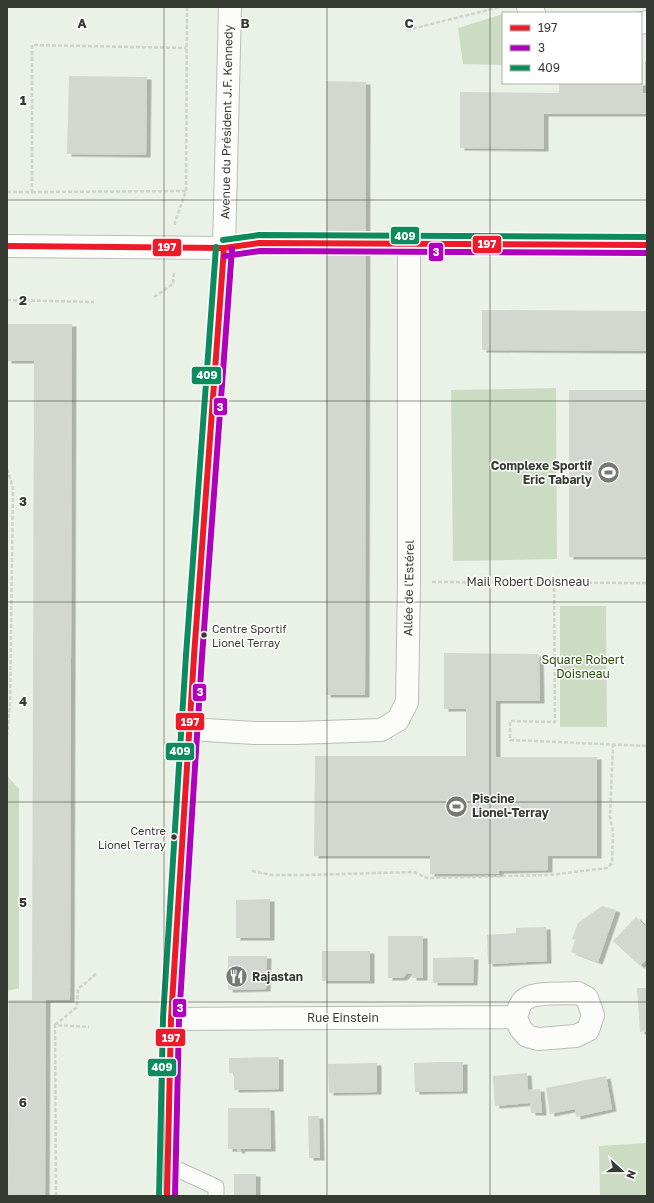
<svg xmlns="http://www.w3.org/2000/svg" width="654" height="1203" font-family="'Golos Text',sans-serif">
  <style>
    .green { fill: #ccdcc2 }
    .building { fill: #d2d7cf; filter: url(#shadow) }
    .lines { fill: none; stroke-linecap: round; stroke-linejoin: round }
    .minor-tunnel { stroke: #c6cdc2; stroke-width: 22; stroke-dasharray: 22 11; stroke-linecap: butt }
    .service-casing { stroke: #babeb7; stroke-width: 17 }
    .minor-casing { stroke: #babeb7; stroke-width: 24 }
    .tertiary-casing { stroke: #babeb7; stroke-width: 24 }
    .path { stroke: #d0d2ce; stroke-width: 2.5; stroke-dasharray: 4 2; stroke-linecap: butt }
    .service { stroke: #fcfdfb; stroke-width: 15 }
    .minor { stroke: #fcfdfb; stroke-width: 22 }
    .tertiary { stroke: #fcfdfb; stroke-width: 22 }
    .bus-1-casing { stroke: #fff; stroke-width: 9 }
    .bus-2-casing { stroke: #fff; stroke-width: 9 }
    .bus-3-casing { stroke: #fff; stroke-width: 9 }
    .bus-1 { stroke: #ed1b29; stroke-width: 6 }
    .bus-2 { stroke: #b100bd; stroke-width: 6 }
    .bus-3 { stroke: #0c8c5d; stroke-width: 6 }
    .grid { fill: none; stroke: #363b33; stroke-width: 1; stroke-opacity: 0.55 }
    .bus-dot { fill: #363b33; stroke: #fff; stroke-width: 1.5 }
    .labels { text-anchor: middle; stroke-width: 3; stroke-linejoin: round; paint-order: stroke }
    .bus-label { font-size: 11px; fill: #363b33; stroke: #fff; text-anchor: start }
    .street-label { font-size: 12px; fill: #363b33; stroke: #fff }
    .poi-label { font-size: 12px; font-weight: bold; fill: #363b33; stroke: #fff; text-anchor: start }
    .park-label { font-size: 12px; fill: #284a06; stroke: #fff }
    .grid-label { font-size: 13px; text-anchor: middle; font-weight: bold; fill: #363b33; stroke: #fff; stroke-width: 3; stroke-linejoin: round; paint-order: stroke }
    .line-badge { stroke: #fff; stroke-width: 1.5 }
    .badge-label { font-size: 11px; text-anchor: middle; font-weight: bold; fill: #fff }
  </style>
  <defs>
    <filter id="shadow"><feDropShadow dx="4.5" dy="2.5" stdDeviation="0" flood-color="#0004"/></filter>
  </defs>
  <rect width="100%" height="100%" fill="#eaf1e6"/>
  <path class="green" d="M503,14V65L463,64L458,28Z
    M556,388L557,559L453,561L451,390Z
    M560,606H606L607,727H560Z
    M7,776L19,789V988L7,991Z
    M647,1143V1196H600L599,1146Z"/>
  <path class="building" d="M641,59H643V93H647V114H544V149L460,148V92L559,93V83H641Z
    M69,76L147,77L146,155L67,154Z
    M326,81L366,82L365,695H326Z
    M482,310L647,311V351L482,350Z
    M7,324H72L70,1000H46L45,1196H8L9,1000H32L34,361H7Z
    M569,390H647V557H569Z
    M444,653L539,654L540,701H496V757H597V856H548V870L499,871V874H430V856H314L315,756H466V709H444Z
    M270,899V938H236V900Z
    M602,906L616,910L598,962L571,952L575,940L572,939L578,923Z
    M636,917L647,928V959L640,966L613,941Z
    M546,927L547,961L488,964L487,935L516,933V928Z
    M388,936H423V978H412V974L407,973L404,977L402,978H388Z
    M322,951H370V981H322Z
    M228,956H267L266,989L228,990Z
    M474,957L473,983H433V958Z
    M637,988H647V1031L640,1032Z
    M279,1057V1089L234,1090V1073H229V1058Z
    M439,1062H463V1091L415,1092L414,1063Z
    M377,1063V1092L329,1093L328,1064Z
    M527,1073L528,1090L540,1089L542,1113H531L530,1103L495,1106L493,1076Z
    M606,1076L612,1109L576,1117L575,1109L550,1114L546,1088Z
    M228,1108H270L271,1149H240L241,1151H237L238,1149H228Z
    M308,1116H319L320,1158H309Z
    M234,1174H256V1196H234Z"/>
  <g class="lines">
    <path class="minor-tunnel" d="M326,243H366"/>
    <defs>
      <path id="service" d="M168,1165L216,1187V1196"/>
      <path id="minor" d="M528,7L534,13
        M641,23L647,22
        M366,243L647,245
        M224,248L259,243H326
        M190,729L254,733H296L381,730L398,720L407,702L409,582V244
        M578,993L587,998L593,1015L588,1030L576,1036L538,1039L527,1036L520,1028L516,1017C518,1011 520,1001 527,998C537,992 565,994 578,993Z
        M171,1019L516,1017"/>
      <path id="tertiary" d="M7,246L224,248
        M167,1196L171,1019L194,656L224,248L230,7"/>
    </defs>
    <use href="#service" class="service-casing"/>
    <use href="#minor" class="minor-casing"/>
    <use href="#tertiary" class="tertiary-casing"/>
    <path class="path" d="M407,30L500,7
      M7,192H32V45L186,48
      M32,192L186,191
      M175,225V222L186,191L187,7
      M154,297L173,284L174,272
      M7,300L94,302
      M7,469L13,488L10,704L7,737
      M432,582L647,583
      M554,582L555,722L510,721V740L647,746
      M252,871L272,875H307L414,872L427,878L550,875L607,868L612,863L613,832L610,817L613,744
      M55,1025L77,1007L78,989L96,974
      M56,1196L55,1025L89,1027"/>
    <use href="#service" class="service"/>
    <use href="#minor" class="minor"/>
    <use href="#tertiary" class="tertiary"/>
    <defs>
      <path id="bus-1" d="M7,246L224,248L259,243L647,245
        M167,1196L171,1019L194,656L224,248"/>
      <path id="bus-2" d="M225,256L260,251L647,253
        M175,1196L179,1019L202,657L232,249"/>
      <path id="bus-3" d="M223,240L259,235L647,237
        M159,1196L163,1018L186,655L216,247"/>
    </defs>
    <use href="#bus-1" class="bus-1-casing"/>
    <use href="#bus-2" class="bus-2-casing"/>
    <use href="#bus-3" class="bus-3-casing"/>
    <use href="#bus-1" class="bus-1"/>
    <use href="#bus-2" class="bus-2"/>
    <use href="#bus-3" class="bus-3"/>
  </g>
  <path class="grid" d="M164,7V1196M327,7V1196M490,7V1196M7,200H647M7,401H647M7,602H647M7,802H647M7,1002H647"/>
  <defs>
    <symbol id="stadium-disc" viewBox="-11 -11 22 22"><circle r="9.5" fill="#757b72" stroke="#fff"/><path d="M0-5a6.5 5 0 1 0 0 10a6.5 5 0 1 0 0-10ZM-3.5-1.8h7v3.6h-7Z" fill="#fff"/></symbol>
    <symbol id="restaurant-disc" viewBox="-11 -11 22 22"><circle r="9.5" fill="#757b72" stroke="#fff"/><path d="M-5-6h1v4h1v-4h1v4h1v-4h1v5L-1.5 .5V6h-2V.5L-5-1ZM5-6V6H3V1.5H1.5Q1.5-4 5-6Z" fill="#fff"/></symbol>
  </defs>
  <g fill-rule="evenodd">
    <use href="#stadium-disc" x="596" y="460" width="25" height="25"/>
    <use href="#stadium-disc" x="444" y="794" width="25" height="25"/>
    <use href="#restaurant-disc" x="224" y="964" width="25" height="25"/>
  </g>
  <g class="bus-dot">
    <circle cx="204" cy="635" r="3.5"/>
    <circle cx="174" cy="837" r="3.5"/>
  </g>
  <g class="labels">
    <g class="bus-label">
      <text x="212" y="633">Centre Sportif<tspan x="212" dy="14">Lionel Terray</tspan></text>
      <text x="166" y="835" text-anchor="end">Centre<tspan x="166" dy="14">Lionel Terray</tspan></text>
    </g>
    <g class="street-label">
      <text transform="translate(227 122) rotate(-89)" y="4">Avenue du Président J.F. Kennedy</text>
      <text x="528" y="586">Mail Robert Doisneau</text>
      <text transform="translate(409 588) rotate(-89)" y="4">Allée de l'Estérel</text>
      <text x="343" y="1022">Rue Einstein</text>
    </g>
    <g class="poi-label">
      <text x="592" y="470" text-anchor="end">Complexe Sportif<tspan x="592" dy="14">Eric Tabarly</tspan></text>
      <text x="472" y="803">Piscine<tspan x="472" dy="14">Lionel-Terray</tspan></text>
      <text x="252" y="981">Rajastan</text>
    </g>
    <g class="park-label">
      <text x="583" y="664">Square Robert<tspan x="583" dy="14">Doisneau</tspan></text>
    </g>
  </g>
  <g class="grid-label">
    <text x="82" y="28">A</text>
    <text x="245" y="28">B</text>
    <text x="409" y="28">C</text>
    <text x="23" y="105">1</text>
    <text x="23" y="305">2</text>
    <text x="23" y="506">3</text>
    <text x="23" y="706">4</text>
    <text x="23" y="907">5</text>
    <text x="23" y="1107">6</text>
  </g>
  <g class="line-badge">
    <rect x="390" y="226" width="30" height="19" rx="4" fill="#0c8c5d"/>
    <rect x="472" y="235" width="30" height="19" rx="4" fill="#ed1b29"/>
    <rect x="152" y="238" width="30" height="19" rx="4" fill="#ed1b29"/>
    <rect x="428" y="242" width="16" height="20" rx="4" fill="#b100bd"/>
    <rect x="191" y="366" width="31" height="19" rx="4" fill="#0c8c5d"/>
    <rect x="213" y="397" width="15" height="19" rx="4" fill="#b100bd"/>
    <rect x="192" y="683" width="15" height="19" rx="4" fill="#b100bd"/>
    <rect x="175" y="712" width="30" height="19" rx="4" fill="#ed1b29"/>
    <rect x="165" y="742" width="30" height="19" rx="4" fill="#0c8c5d"/>
    <rect x="172" y="998" width="15" height="20" rx="4" fill="#b100bd"/>
    <rect x="155" y="1028" width="31" height="19" rx="4" fill="#ed1b29"/>
    <rect x="147" y="1058" width="30" height="19" rx="4" fill="#0c8c5d"/>
  </g>
  <g class="badge-label">
    <text x="405" y="240">409</text>
    <text x="487" y="248">197</text>
    <text x="167" y="251">197</text>
    <text x="436" y="256">3</text>
    <text x="207" y="379">409</text>
    <text x="220" y="411">3</text>
    <text x="200" y="696">3</text>
    <text x="190" y="726">197</text>
    <text x="180" y="755">409</text>
    <text x="180" y="1012">3</text>
    <text x="171" y="1042">197</text>
    <text x="162" y="1071">409</text>
  </g>
  <rect width="654" height="1203" fill="none" stroke="#363b33" stroke-width="16"/>
  <rect x="502" y="12" width="140" height="72" fill="#ffffff" stroke="#afb1ad"/>
  <rect x="510" y="25" width="20" height="6" fill="#ed1b29" stroke="#afb1ad"/>
  <text x="538" y="32" font-size="12" fill="#363b33">197</text>
  <rect x="510" y="45" width="20" height="6" fill="#b100bd" stroke="#afb1ad"/>
  <text x="538" y="52" font-size="12" fill="#363b33">3</text>
  <rect x="510" y="65" width="20" height="6" fill="#0c8c5d" stroke="#afb1ad"/>
  <text x="538" y="72" font-size="12" fill="#363b33">409</text>
  <g transform="translate(622 1171) rotate(111)" stroke="#ffffff" stroke-width="3" paint-order="stroke">
  <path d="M0-3L7 15L0 10L-7 15Z" fill="#363b33"/>
  <text y="-6" font-size="11" font-weight="bold" text-anchor="middle" fill="#363b33">N</text>
  </g>
</svg>
